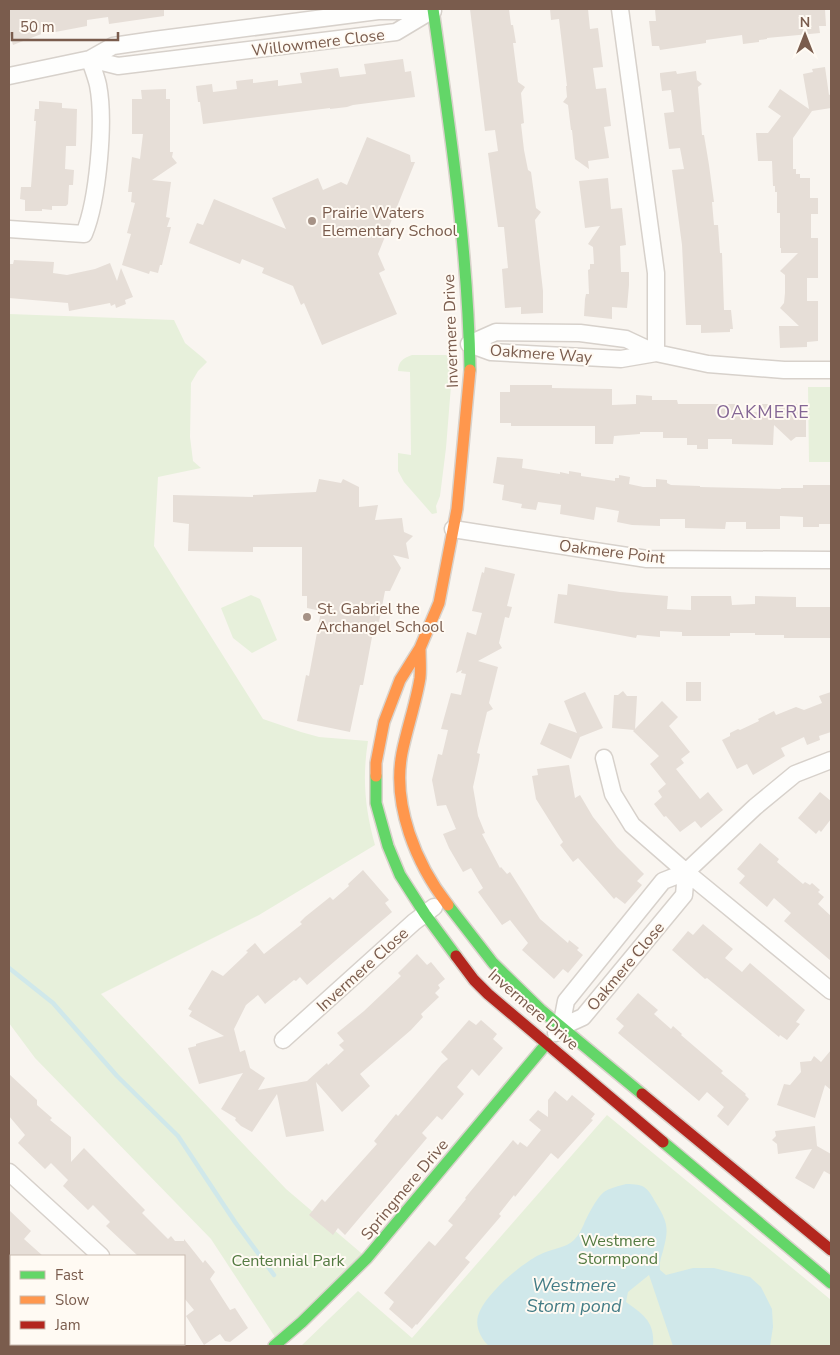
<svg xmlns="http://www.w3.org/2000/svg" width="840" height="1355" font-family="'Nunito Sans',sans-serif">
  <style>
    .green { fill: #e7f0db }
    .water { fill: #d0e8ea }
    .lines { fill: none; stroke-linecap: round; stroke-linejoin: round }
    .stream { stroke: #d0e8ea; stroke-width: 4.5 }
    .building { fill: #e6ded7 }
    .street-casing { stroke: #d7d1cb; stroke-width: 19 }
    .fast-casing { stroke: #d9d2cb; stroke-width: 14 }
    .slow-casing { stroke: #d9d2cb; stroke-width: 14 }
    .jam-casing { stroke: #d9d2cb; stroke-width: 14 }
    .street { stroke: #fefefd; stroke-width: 16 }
    .fast { stroke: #63d668; stroke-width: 11 }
    .slow { stroke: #ff974d; stroke-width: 11 }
    .jam { stroke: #b3261e; stroke-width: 11 }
    .poi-dot { fill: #a69286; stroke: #fffaf3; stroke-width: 2 }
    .labels { text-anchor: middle; stroke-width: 4; stroke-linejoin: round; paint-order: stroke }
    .street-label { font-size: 16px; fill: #7a5c4d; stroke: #fffaf3 }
    .poi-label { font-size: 16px; fill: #7a5c4d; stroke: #fffaf3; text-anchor: start }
    .park-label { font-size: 16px; fill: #537a41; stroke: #fffaf3 }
    .neighbourhood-label { font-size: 18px; letter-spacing: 1px; fill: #846695; stroke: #fffaf3 }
    .water-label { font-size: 18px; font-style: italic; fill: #437c86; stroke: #fffaf3 }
  </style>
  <rect width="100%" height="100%" fill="#f9f5f0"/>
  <path class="green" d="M9,314L174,320L185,343L203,358L207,362L198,371L191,383L190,437L193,461L201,468L158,477L154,546L263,719L301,732L319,737L368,741C362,778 365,809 375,845L259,915L101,994L286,1189L367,1258L279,1343L211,1239L35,1058L9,1023Z
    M412,355H446L452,360L449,370L452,373L446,448L440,496L436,506L437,513L432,514L404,482L398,471V453L411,455L410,372L398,371C398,362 403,358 412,355Z
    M808,387H831V462H809Z
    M251,595L260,599L277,640L252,653L233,638L221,608Z
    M607,1115L831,1300V1346H301L358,1291L412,1338Z"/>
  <path class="water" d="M626,1184C645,1184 647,1187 656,1203C668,1223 669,1228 663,1251C661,1258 659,1263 660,1270L666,1275L693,1268H714L750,1277L761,1287L772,1309L773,1327L770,1346H673L649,1275L628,1292L626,1302C644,1315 655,1322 653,1346H489C481,1339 475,1327 478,1316C484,1295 521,1264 539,1255C550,1249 566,1248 574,1240C579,1235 581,1230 584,1224C587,1216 598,1196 604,1192C610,1188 619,1186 626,1184Z"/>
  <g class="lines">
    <path class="stream" d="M9,968L53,1003L117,1076L178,1136L235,1222L274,1275"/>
  </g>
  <path class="building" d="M9,9H164V16L109,24L108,17L87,20V26L50,33L49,31L13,45L9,31Z
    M470,9H509L511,25H513L516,43H513L518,82L525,87L521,93L524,123L521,124L524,150L528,170L531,172L536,208L541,212L535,220L543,291V313L521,314V307L505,308L502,269L508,268L504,227H498L488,153L498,151L495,130L485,131Z
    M550,9H588L590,29L598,28L603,67L593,68L596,89L606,88L611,126L604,127L609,158L588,161L589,169L575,159L572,130H571L568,105L563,102L567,97L566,86H567L559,19L551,20Z
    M655,9H825L826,26H819L820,33L767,38V39L759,40V42L743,44L742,35L706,40V43L660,50L659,46H652L649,21H656Z
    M403,59L405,72L411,71L415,97L353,105L347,107L330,109V108L203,124L200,102H198L196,86L212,84L213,92L237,89L236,81L253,79V83L278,80V86L302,83L300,73L338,68L340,77L366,74L364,64Z
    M825,67L829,95L831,94V108L812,111L793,138V169H796V174H800V178H810V198H818V214H811V238H818V278H807V301H818V341L807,342V347L780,348L779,326H799L780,308L784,303L785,293V275L780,271L798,253H781V248H780V213H777V192H775V186H773L772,161H758L756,133H768L781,116L768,107L780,89L809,109L803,74L813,72L812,69Z
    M676,71L677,74L696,71L697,80L702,84L698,87L702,135H704L709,165L714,202H712L714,225H718L720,253H722L724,310H731L733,329H730V332L701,333V325H686L682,245L672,170L684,169L680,148L669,149L664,113L674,112L671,90L662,91L660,76V73Z
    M166,89V99H170V152H173L172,157L177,163L152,180L171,182L166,217L170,218L167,227H171L162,265H160L158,273L150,271L149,274L122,265L131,234L127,233L135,203L131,202L132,192H128L132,157L140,159L143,134H132V99H142L141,90Z
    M39,101L62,103V108L77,109L76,146H66L65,169L74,170L73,185H69L68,204L66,206H52V210L42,209V211H25V200L20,199L21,187H31L36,121H34L35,109H39Z
    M367,137L410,155L411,162H415L378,254L385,270L379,273L397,314L322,345L304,303L301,305L293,286L262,273L264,268L242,259L240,264L189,243L197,223L203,225L214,199L286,229L272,198L318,178L323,190L341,182L347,185Z
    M608,178L611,209L622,208L626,245L620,246L621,272H629V285L627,308L612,307V319L584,316L585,299L586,294H589L588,270L590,269V264H594L593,247L588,244L600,226L585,228L579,181Z
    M14,260L54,262L53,273L67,275L95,269L110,263L117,281L121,268L133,297L125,300L126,304L116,308L115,304L111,306L110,303L69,311L68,303L9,298V264H13Z
    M510,385H552V388L612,389V405L636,404V395L652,396V400H677L678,404H739V412H761V404H797L798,414H805L806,417V437H796L791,441L774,425L773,445L732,444V439H708V449H697V445H687V438H663V432H640V434L614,436L613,444H595V426H511V423H500V392H510Z
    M497,457L523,459L522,468L560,474V472L569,474V471L581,473V476L615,481V478H619V475L630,477L629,484L643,487H656V479L667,480V483L671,485L700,486V487L781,489V488H803V485H831V524H819V527H803V517L780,516V529H746V522H726L725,529L685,528V519H660V526L632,525L617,522L619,511L596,507L594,520L560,514L561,505L538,502L536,510L521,508L522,504L502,500L504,485L493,483Z
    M319,479L341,483L343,479L359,487V507L378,505L375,520L402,518L404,532L413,536L406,543L409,559L393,555L401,568L390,591H385L379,622L375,621L363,685H360L350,732L297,721L306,675L309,676L321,611L307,608V596H302V547H253V552L188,551L189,524L173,522V495L253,497V495L316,492Z
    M485,567L515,574L507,606L512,607L509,618L505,617L499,643L502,648L478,661L498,667L489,703L493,709L487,712L477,753L480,754L479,760L473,787L478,816L485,833L482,834L500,868L501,867L507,874L510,872L540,919L568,943L569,940L579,948L577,950L583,955L568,973L563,969L554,979L522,950L528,943L510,920L502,925L478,892L483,888L471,868L463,872L449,848L443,834L456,829L446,805L437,806L432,780L438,754L442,755L448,730L441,729L451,693L461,695L466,674L461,673L462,670L456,673L467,632L476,635L482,613L472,611L482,572L484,573Z
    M568,584L620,592L668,596L667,609L691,610V596H731L732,605L755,604V596L796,597V607H831V638H784V635H755V633H730V636H682V632L660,631V637L637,635L636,638L554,623L558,594L567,595Z
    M686,682H701V701H686Z
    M623,691L627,696H637L635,729L662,701L678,717L669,726L690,752L681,759L684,763L676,769L700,799L708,792L723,810L701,828L695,821L680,832L666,816L664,817L654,804L662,797L658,791L666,784L650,764L659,756L633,731L634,730L612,728L614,695H618Z
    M585,692L603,728L580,737L571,759L540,744L549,723L577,733L564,701Z
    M831,692V732L819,736L820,740L807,745L804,737L781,748L785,756L753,775L747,764L737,769L722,740L730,736V733L738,729L740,730L759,721L758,719L774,711L776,715L796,707L804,710L822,703L819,696Z
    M569,765L575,798L580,795L593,817L617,847L644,874L637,881L642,885L625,904L616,897L614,899L578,858L573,862L560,845L563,842L536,799L532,776L538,775L537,769Z
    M820,792L831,801V819L821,832L819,830L816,834L798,818Z
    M760,843L779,859L777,862L803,884L805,882L810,885L812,883L820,890L818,892L824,897L818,904L831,916V961L784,921L791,913L774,898L767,907L739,883L745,876L737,869Z
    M363,870L389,900L385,903L392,912L307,985L300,977L296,981L294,980L265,1004L258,995L246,1005L234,1029L240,1052L245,1050L250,1068L265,1078L258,1090L307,1081L327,1063L328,1065L344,1050L339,1045L344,1041L337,1033L364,1011L401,976L398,973L417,954L427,965L431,962L445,979L438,985L440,988L435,993L439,997L421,1014L423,1017L411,1030L360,1074L370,1086L342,1112L316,1082L324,1131L286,1137L277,1094L252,1132L241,1126L235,1120L236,1118L221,1109L243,1073L199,1084L188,1048L196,1046V1044L202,1042L224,1036L189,1016L192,1011L188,1009L212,970L223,976L242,958L248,952L246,951L255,943L264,954L302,924L300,922L305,917L330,897L333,900L349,886L348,884Z
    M703,924L733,949L725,958L742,972L750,963L805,1010L796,1022L800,1024L787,1040L780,1035L779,1037L707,978L705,979L672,950L688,931L693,935Z
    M638,993L658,1010L654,1014L671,1029L673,1026L682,1034L681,1035L723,1071L721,1073L746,1094L745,1095L749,1099L728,1126L717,1116L724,1107L707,1092L699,1101L618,1033L624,1026L616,1019Z
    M469,1020L476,1025L481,1020L497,1034L493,1039L503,1048L479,1076L472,1069L457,1087L464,1094L442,1120L437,1116L422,1133L427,1138L345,1235L338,1228L333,1235L309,1215L322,1199L325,1202L377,1144L374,1141L396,1114L398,1116L442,1064L448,1059L441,1052Z
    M831,1050V1090L825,1085L815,1118L777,1105L784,1084L790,1085L801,1072L800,1062L811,1061L814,1056L821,1062Z
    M9,1074L37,1100V1105L52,1118L50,1120L71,1137V1162L84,1148L145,1210L142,1213L168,1239L171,1236L175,1241H184V1239L203,1263L205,1260L215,1272L210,1279L230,1310L235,1308L248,1328L230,1342L225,1341L220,1334L204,1345L186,1316L194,1310L184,1298V1256H138L106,1226L110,1222L93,1205L88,1210L63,1186L68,1180L51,1163L45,1169L18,1143L25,1135L9,1116Z
    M555,1091L567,1101L572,1095L595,1114L591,1119L593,1120L558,1159L551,1153L515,1197L514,1195L499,1214L501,1216L465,1258L470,1262L417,1325L416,1324L412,1329L389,1309L394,1302L384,1293L429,1241L435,1246L453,1225L448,1221L466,1199L465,1198L513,1140L518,1145L520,1142L527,1147L541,1130L529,1120L538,1110L548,1117V1100Z
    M815,1126L817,1146L831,1154V1175L824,1171L814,1189L795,1178L812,1149L778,1154L777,1144L772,1140L776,1136L775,1131Z
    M9,1210L31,1231L24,1239L43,1256H9Z"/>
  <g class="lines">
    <defs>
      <path id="street" d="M620,9L656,273V353
        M90,59L118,66L396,32L431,11
        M9,76L90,59L113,46L154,40L378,11H433
        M9,229L84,234C98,200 105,121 98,85C96,76 92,67 90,59
        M469,344L496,332L580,333L626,339L656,353L708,364L784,370H831
        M469,344L491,352L621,359L656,353
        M453,529L647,559L831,560
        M604,758L613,794L632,825L686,872L831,991
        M561,1027L566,1001L663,881L686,872L755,807L795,774L831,760
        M556,1033L561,1027L583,1017L684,895L686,872
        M283,1040L414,922L434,907
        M9,1172L101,1256
        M169,1344L170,1346"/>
      <path id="fast" d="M433,9C450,129 468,249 470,370
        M376,776V803L388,846L400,875L425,914L456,956
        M448,905L493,963L541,1010L642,1094
        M663,1142L831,1283
        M274,1346L302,1322L367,1258L547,1043"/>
      <path id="slow" d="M420,648C420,658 421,669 420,678C416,703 407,728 402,753C392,805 416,864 448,905
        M376,776V763L384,722L400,680L420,648L439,603L457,509L470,370"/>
      <path id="jam" d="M456,956L474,980L488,994L663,1142
        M642,1094L831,1250"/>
    </defs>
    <use href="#street" class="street-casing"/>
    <use href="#fast" class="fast-casing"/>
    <use href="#slow" class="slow-casing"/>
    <use href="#jam" class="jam-casing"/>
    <use href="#street" class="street"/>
    <use href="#fast" class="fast"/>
    <use href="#slow" class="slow"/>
    <use href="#jam" class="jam"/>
  </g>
  <g class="poi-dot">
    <circle cx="312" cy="221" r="5"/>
    <circle cx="307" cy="617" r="5"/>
  </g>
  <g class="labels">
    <g class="street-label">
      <text transform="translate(318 42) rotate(-7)" y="6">Willowmere Close</text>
      <text transform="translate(450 331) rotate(-92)" y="6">Invermere Drive</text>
      <text transform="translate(541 353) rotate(4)" y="6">Oakmere Way</text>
      <text transform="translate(612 551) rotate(7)" y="6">Oakmere Point</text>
      <text transform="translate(625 966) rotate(-50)" y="6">Oakmere Close</text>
      <text transform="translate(362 969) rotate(-42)" y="6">Invermere Close</text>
      <text transform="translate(534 1009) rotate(41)" y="6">Invermere Drive</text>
      <text transform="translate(404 1189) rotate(-50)" y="6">Springmere Drive</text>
    </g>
    <g class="poi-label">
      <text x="322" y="218">Prairie Waters<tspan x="322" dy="18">Elementary School</tspan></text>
      <text x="317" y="614">St. Gabriel the<tspan x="317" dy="18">Archangel School</tspan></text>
    </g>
    <g class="park-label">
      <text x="618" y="1246">Westmere<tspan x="618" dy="18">Stormpond</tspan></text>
      <text x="288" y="1266">Centennial Park</text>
    </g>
    <g class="neighbourhood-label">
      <text x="763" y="418">OAKMERE</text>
    </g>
    <g class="water-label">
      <text x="574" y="1291">Westmere<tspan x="574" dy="21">Storm pond</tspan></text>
    </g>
  </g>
  <rect width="840" height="1355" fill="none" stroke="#7a5c4d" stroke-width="20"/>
  <rect x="10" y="1255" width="175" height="90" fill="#fffaf3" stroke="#cabbb1"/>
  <rect x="20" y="1271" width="25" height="8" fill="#63d668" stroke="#cabbb1"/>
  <text x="55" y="1280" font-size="15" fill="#7a5c4d">Fast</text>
  <rect x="20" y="1296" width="25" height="8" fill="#ff974d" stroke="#cabbb1"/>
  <text x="55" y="1305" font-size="15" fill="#7a5c4d">Slow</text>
  <rect x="20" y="1321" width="25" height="8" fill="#b3261e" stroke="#cabbb1"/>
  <text x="55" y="1330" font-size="15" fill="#7a5c4d">Jam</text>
  <g transform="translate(805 35)" stroke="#fffaf3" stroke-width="4" paint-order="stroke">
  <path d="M0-4L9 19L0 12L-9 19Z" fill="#7a5c4d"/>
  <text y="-8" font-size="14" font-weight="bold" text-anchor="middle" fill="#7a5c4d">N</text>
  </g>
  <path d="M12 32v8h106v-8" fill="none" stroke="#7a5c4d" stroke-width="2.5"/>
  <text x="20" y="32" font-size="15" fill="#7a5c4d" stroke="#fffaf3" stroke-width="4" paint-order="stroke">50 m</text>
</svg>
